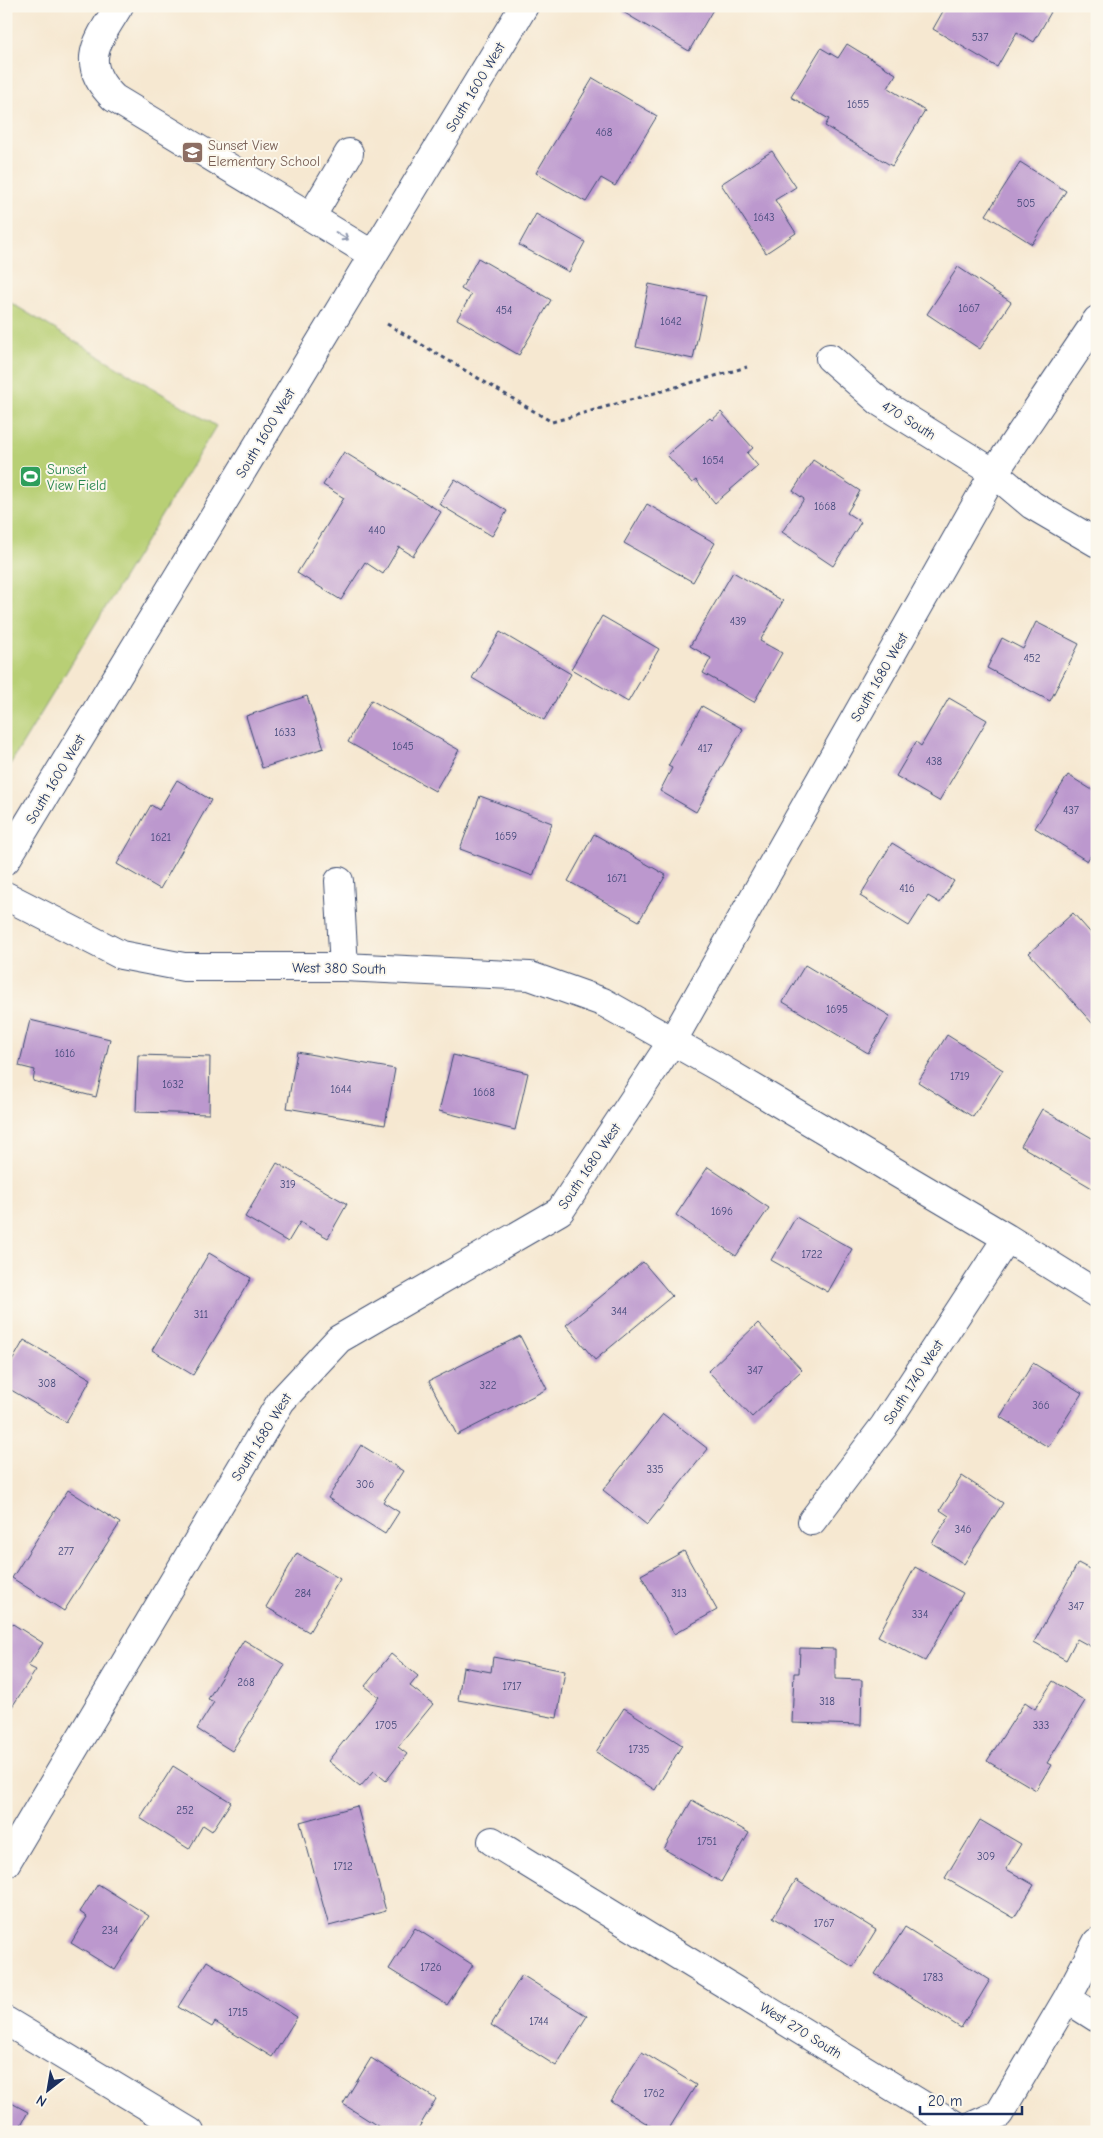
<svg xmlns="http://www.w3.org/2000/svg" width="1103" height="2138" font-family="'Comic Neue',sans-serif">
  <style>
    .green { fill: #b8cf74; stroke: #6a7f69 }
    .building { fill: #bc98ce }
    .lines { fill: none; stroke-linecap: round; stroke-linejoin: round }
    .minor-casing { stroke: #3c4b6f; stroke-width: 30 }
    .path { stroke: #3c4b6f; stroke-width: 3; stroke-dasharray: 4 4; stroke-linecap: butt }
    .minor { stroke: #fff; stroke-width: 28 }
    .oneway { stroke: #8d97ae }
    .labels { text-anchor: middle; stroke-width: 4; stroke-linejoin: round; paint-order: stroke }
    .number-label { font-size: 11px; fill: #43497a }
    .street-label { font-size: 14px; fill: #1b2f5e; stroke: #fbf7ec }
    .education-label { font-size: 14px; fill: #785e54; stroke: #fbf7ec; text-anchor: start }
    .leisure-label { font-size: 14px; fill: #27864d; stroke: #fbf7ec; text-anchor: start }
  </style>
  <rect width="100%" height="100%" fill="#fbf7ec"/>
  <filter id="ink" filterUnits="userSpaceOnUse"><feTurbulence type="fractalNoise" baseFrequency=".02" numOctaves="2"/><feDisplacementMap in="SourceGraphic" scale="10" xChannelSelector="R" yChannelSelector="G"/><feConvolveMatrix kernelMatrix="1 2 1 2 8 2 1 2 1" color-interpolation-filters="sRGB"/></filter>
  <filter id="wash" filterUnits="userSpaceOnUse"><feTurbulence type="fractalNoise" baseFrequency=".0096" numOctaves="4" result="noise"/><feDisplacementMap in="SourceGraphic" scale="20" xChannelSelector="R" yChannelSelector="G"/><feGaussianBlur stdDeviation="1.12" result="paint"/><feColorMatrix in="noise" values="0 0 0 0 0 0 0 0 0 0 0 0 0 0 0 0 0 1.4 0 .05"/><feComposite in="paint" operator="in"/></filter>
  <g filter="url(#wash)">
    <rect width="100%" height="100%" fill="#f6e8d1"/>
    <path class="green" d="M6,300L216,426L6,771Z"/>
    <g id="blocks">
      <path class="building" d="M626,6H715L689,51L623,12Z
        M946,6H1047L1045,9L1051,12L1034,42L1017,32L997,67L933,29Z
        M1097,37V53H1096L1092,39Z
        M847,44L896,74L888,88L925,111L892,166L825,126L829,119L791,97L821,48L838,58Z
        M593,78L657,116L615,186L601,178L586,202L536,173Z
        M772,151L796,187L775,200L796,233L766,253L721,184Z
        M1020,162L1066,191L1032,244L986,215Z
        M536,214L585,242L569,272L519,245Z
        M478,258L551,300L519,355L457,319L471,295L461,289Z
        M958,267L1011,302L980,349L927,314Z
        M649,284L706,296L693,359L636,347Z
        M721,412L753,448L747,453L758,466L715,503L696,480L692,483L667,455L710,418L712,420Z
        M344,452L441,512L413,556L399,547L383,574L365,562L341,600L297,573L344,498L323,485Z
        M813,460L860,491L847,513L861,522L833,566L782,532L804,499L793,491Z
        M455,479L507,511L492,536L439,504Z
        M647,504L715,543L693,582L624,543Z
        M733,572L783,601L760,641L782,653L754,702L703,673L711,658L690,646Z
        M602,616L659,649L628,702L571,669Z
        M1036,622L1079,644L1050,701L987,668L1002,638L1023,649Z
        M500,632L571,674L544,720L472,678Z
        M307,696L324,748L262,768L246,716Z
        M949,698L987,720L939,801L896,776L916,742L921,746Z
        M371,700L459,750L435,791L348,742Z
        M702,706L743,729L696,812L660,791L672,768L668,766Z
        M1068,775L1097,793V846L1087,861L1035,828Z
        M177,780L211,800L160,889L117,864L151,805L159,810Z
        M480,796L552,823L533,876L460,849Z
        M594,834L666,875L639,921L568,881Z
        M892,843L954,881L940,903L928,896L909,926L860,896Z
        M1073,913L1097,940V1021L1093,1024L1029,953Z
        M805,965L890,1016L868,1053L783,1002Z
        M30,1020L110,1039L96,1097L33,1081L35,1070L19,1066Z
        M947,1035L1003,1070L973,1117L918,1082Z
        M297,1052L395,1069L385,1125L287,1108Z
        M138,1055L210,1057L209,1114L136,1112Z
        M453,1055L528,1073L515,1130L439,1111Z
        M1042,1109L1097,1141V1191L1021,1146Z
        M277,1163L347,1204L328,1238L300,1222L288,1242L245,1217Z
        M708,1167L769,1208L736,1256L676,1215Z
        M796,1217L852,1249L828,1292L771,1260Z
        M209,1253L251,1278L193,1375L152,1350Z
        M643,1262L672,1296L595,1360L566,1325Z
        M758,1323L802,1370L752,1417L708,1371Z
        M520,1336L547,1389L457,1435L429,1381Z
        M24,1340L91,1379L66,1422L6,1387V1372Z
        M1033,1363L1082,1393L1048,1447L1000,1417Z
        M663,1414L708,1449L647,1525L603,1490Z
        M361,1445L403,1471L383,1502L399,1512L385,1534L328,1498Z
        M962,1476L1003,1503L964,1564L932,1543L949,1516L940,1510Z
        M68,1490L120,1523L64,1611L12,1578Z
        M684,1551L717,1610L674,1634L641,1575Z
        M297,1553L340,1579L309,1632L266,1607Z
        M1078,1563L1097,1573V1650L1077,1639L1066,1660L1034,1642Z
        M915,1567L963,1593L925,1661L878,1636Z
        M8,1621L43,1643L28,1666L36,1670L6,1716V1624Z
        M244,1640L285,1665L232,1751L197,1729L214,1702L208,1699Z
        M800,1648L835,1649V1679L862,1680L861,1725L792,1723L794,1673H799Z
        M391,1654L418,1676L410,1686L433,1704L398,1747L407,1754L386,1781L374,1771L360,1787L328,1761L379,1697L365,1686Z
        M493,1657L565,1671L557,1718L458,1700L463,1667L491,1672Z
        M1053,1681L1085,1701L1047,1763L1051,1765L1036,1790L987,1761L1025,1702L1035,1709Z
        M624,1708L682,1745L655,1790L596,1752Z
        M173,1766L231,1802L212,1831L203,1825L189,1849L140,1818Z
        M692,1800L749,1833L721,1882L664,1849Z
        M357,1806L386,1911L329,1926L300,1822Z
        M980,1820L1021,1844L1006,1869L1034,1885L1014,1918L945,1878Z
        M796,1880L876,1930L853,1967L773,1917Z
        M98,1884L149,1916L115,1970L71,1943L87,1917L80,1912Z
        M905,1927L990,1980L961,2028L875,1974Z
        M415,1928L473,1965L447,2005L389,1969Z
        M207,1961L297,2017L272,2057L215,2022L212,2027L178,2007Z
        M522,1975L587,2016L556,2066L491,2025Z
        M642,2052L696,2085L667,2132H660L611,2101Z
        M371,2058L436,2099L416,2132H387L343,2104Z
        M6,2100L28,2112L17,2132H6Z"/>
    </g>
  </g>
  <g filter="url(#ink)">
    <use href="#blocks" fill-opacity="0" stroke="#3c4b6f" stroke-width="1"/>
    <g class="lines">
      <defs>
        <path id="minor" d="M119,6C97,42 78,63 114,98L311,217L349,153
          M311,217L373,255
          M830,358L880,402L994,473L1032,505L1097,543
          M6,860L524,6
          M339,881L344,967
          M6,896L121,955L184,967H344L530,976L603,1002L718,1067L1007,1238L1097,1294
          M812,1521L884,1426L1007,1238
          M492,1841L963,2130L999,2114L1067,1999L1097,1942
          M6,1863L281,1401L339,1339L560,1211L673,1040L994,473L1097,320
          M1067,1999L1097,2018
          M6,2021L190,2132"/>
      </defs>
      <use href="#minor" class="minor-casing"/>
      <path class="path" d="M387,324L552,422L747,367"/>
      <use href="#minor" class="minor"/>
    </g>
    <defs><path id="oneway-shaft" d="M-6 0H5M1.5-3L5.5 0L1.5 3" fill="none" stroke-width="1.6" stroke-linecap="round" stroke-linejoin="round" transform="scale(1.25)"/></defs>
    <use class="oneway" href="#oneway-shaft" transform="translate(342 236) rotate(31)"/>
  </g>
  <defs>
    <symbol id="school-square" viewBox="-11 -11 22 22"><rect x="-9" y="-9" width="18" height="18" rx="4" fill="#8d6e63" stroke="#fbf7ec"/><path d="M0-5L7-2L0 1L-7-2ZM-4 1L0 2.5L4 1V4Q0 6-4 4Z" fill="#fff"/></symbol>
    <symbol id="stadium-square" viewBox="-11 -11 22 22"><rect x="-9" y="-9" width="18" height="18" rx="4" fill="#2e9e5b" stroke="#fbf7ec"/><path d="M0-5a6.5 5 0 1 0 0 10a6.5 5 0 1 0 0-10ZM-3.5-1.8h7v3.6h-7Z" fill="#fff"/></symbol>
  </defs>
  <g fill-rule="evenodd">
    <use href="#school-square" x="180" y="140" width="25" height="25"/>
    <use href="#stadium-square" x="18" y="464" width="25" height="25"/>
  </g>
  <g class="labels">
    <g class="number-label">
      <text x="980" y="41">537</text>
      <text x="858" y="108">1655</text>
      <text x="604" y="136">468</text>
      <text x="1026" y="207">505</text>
      <text x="764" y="221">1643</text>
      <text x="969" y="312">1667</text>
      <text x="504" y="314">454</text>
      <text x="671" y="325">1642</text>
      <text x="713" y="464">1654</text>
      <text x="825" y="510">1668</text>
      <text x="377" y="534">440</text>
      <text x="738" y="625">439</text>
      <text x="1032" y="662">452</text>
      <text x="285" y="736">1633</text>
      <text x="403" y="750">1645</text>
      <text x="705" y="752">417</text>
      <text x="934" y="765">438</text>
      <text x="1071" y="814">437</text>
      <text x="506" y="840">1659</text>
      <text x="161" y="841">1621</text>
      <text x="617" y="882">1671</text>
      <text x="907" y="892">416</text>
      <text x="837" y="1013">1695</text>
      <text x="65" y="1057">1616</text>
      <text x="960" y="1080">1719</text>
      <text x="173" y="1088">1632</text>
      <text x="341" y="1093">1644</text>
      <text x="484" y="1096">1668</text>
      <text x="288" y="1188">319</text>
      <text x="722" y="1215">1696</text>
      <text x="812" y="1258">1722</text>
      <text x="619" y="1315">344</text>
      <text x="201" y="1318">311</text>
      <text x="755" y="1374">347</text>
      <text x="47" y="1387">308</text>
      <text x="488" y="1389">322</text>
      <text x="1041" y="1409">366</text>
      <text x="655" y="1473">335</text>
      <text x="365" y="1488">306</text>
      <text x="963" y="1533">346</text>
      <text x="66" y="1555">277</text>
      <text x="303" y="1597">284</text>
      <text x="679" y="1597">313</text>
      <text x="1076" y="1610">347</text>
      <text x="920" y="1618">334</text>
      <text x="246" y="1686">268</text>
      <text x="512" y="1690">1717</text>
      <text x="827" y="1705">318</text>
      <text x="386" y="1729">1705</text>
      <text x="1041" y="1729">333</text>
      <text x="639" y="1753">1735</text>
      <text x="185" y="1814">252</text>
      <text x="707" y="1845">1751</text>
      <text x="986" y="1860">309</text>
      <text x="343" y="1870">1712</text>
      <text x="824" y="1927">1767</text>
      <text x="110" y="1934">234</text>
      <text x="431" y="1971">1726</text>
      <text x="933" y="1981">1783</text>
      <text x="238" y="2016">1715</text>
      <text x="539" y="2025">1744</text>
      <text x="654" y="2097">1762</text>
    </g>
    <g class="street-label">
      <text transform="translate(475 87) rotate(-59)" y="5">South 1600 West</text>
      <text transform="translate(909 420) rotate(32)" y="5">470 South</text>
      <text transform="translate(265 433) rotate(-59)" y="5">South 1600 West</text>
      <text transform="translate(879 677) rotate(-60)" y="5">South 1680 West</text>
      <text transform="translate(55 779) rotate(-59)" y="5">South 1600 West</text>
      <text transform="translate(339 968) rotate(1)" y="5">West 380 South</text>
      <text transform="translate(589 1166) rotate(-56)" y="5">South 1680 West</text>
      <text transform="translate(913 1382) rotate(-57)" y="5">South 1740 West</text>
      <text transform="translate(261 1437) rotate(-58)" y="5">South 1680 West</text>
      <text transform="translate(801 2030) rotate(32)" y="5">West 270 South</text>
    </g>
    <g class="education-label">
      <text x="208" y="150">Sunset View<tspan x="208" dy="16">Elementary School</tspan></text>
    </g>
    <g class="leisure-label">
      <text x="47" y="474">Sunset<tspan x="47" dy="16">View Field</tspan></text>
    </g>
  </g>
  <rect width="1103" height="2138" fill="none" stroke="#fbf7ec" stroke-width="25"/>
  <g transform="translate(48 2090) rotate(211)" stroke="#fbf7ec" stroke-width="4" paint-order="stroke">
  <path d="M0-4L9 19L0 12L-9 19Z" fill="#1b2f5e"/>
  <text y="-8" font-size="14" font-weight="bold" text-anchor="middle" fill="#1b2f5e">N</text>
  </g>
  <path d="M920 2106v8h102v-8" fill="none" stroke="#1b2f5e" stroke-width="2.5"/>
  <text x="928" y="2106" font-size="15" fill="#1b2f5e" stroke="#fbf7ec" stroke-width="4" paint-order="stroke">20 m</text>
</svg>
